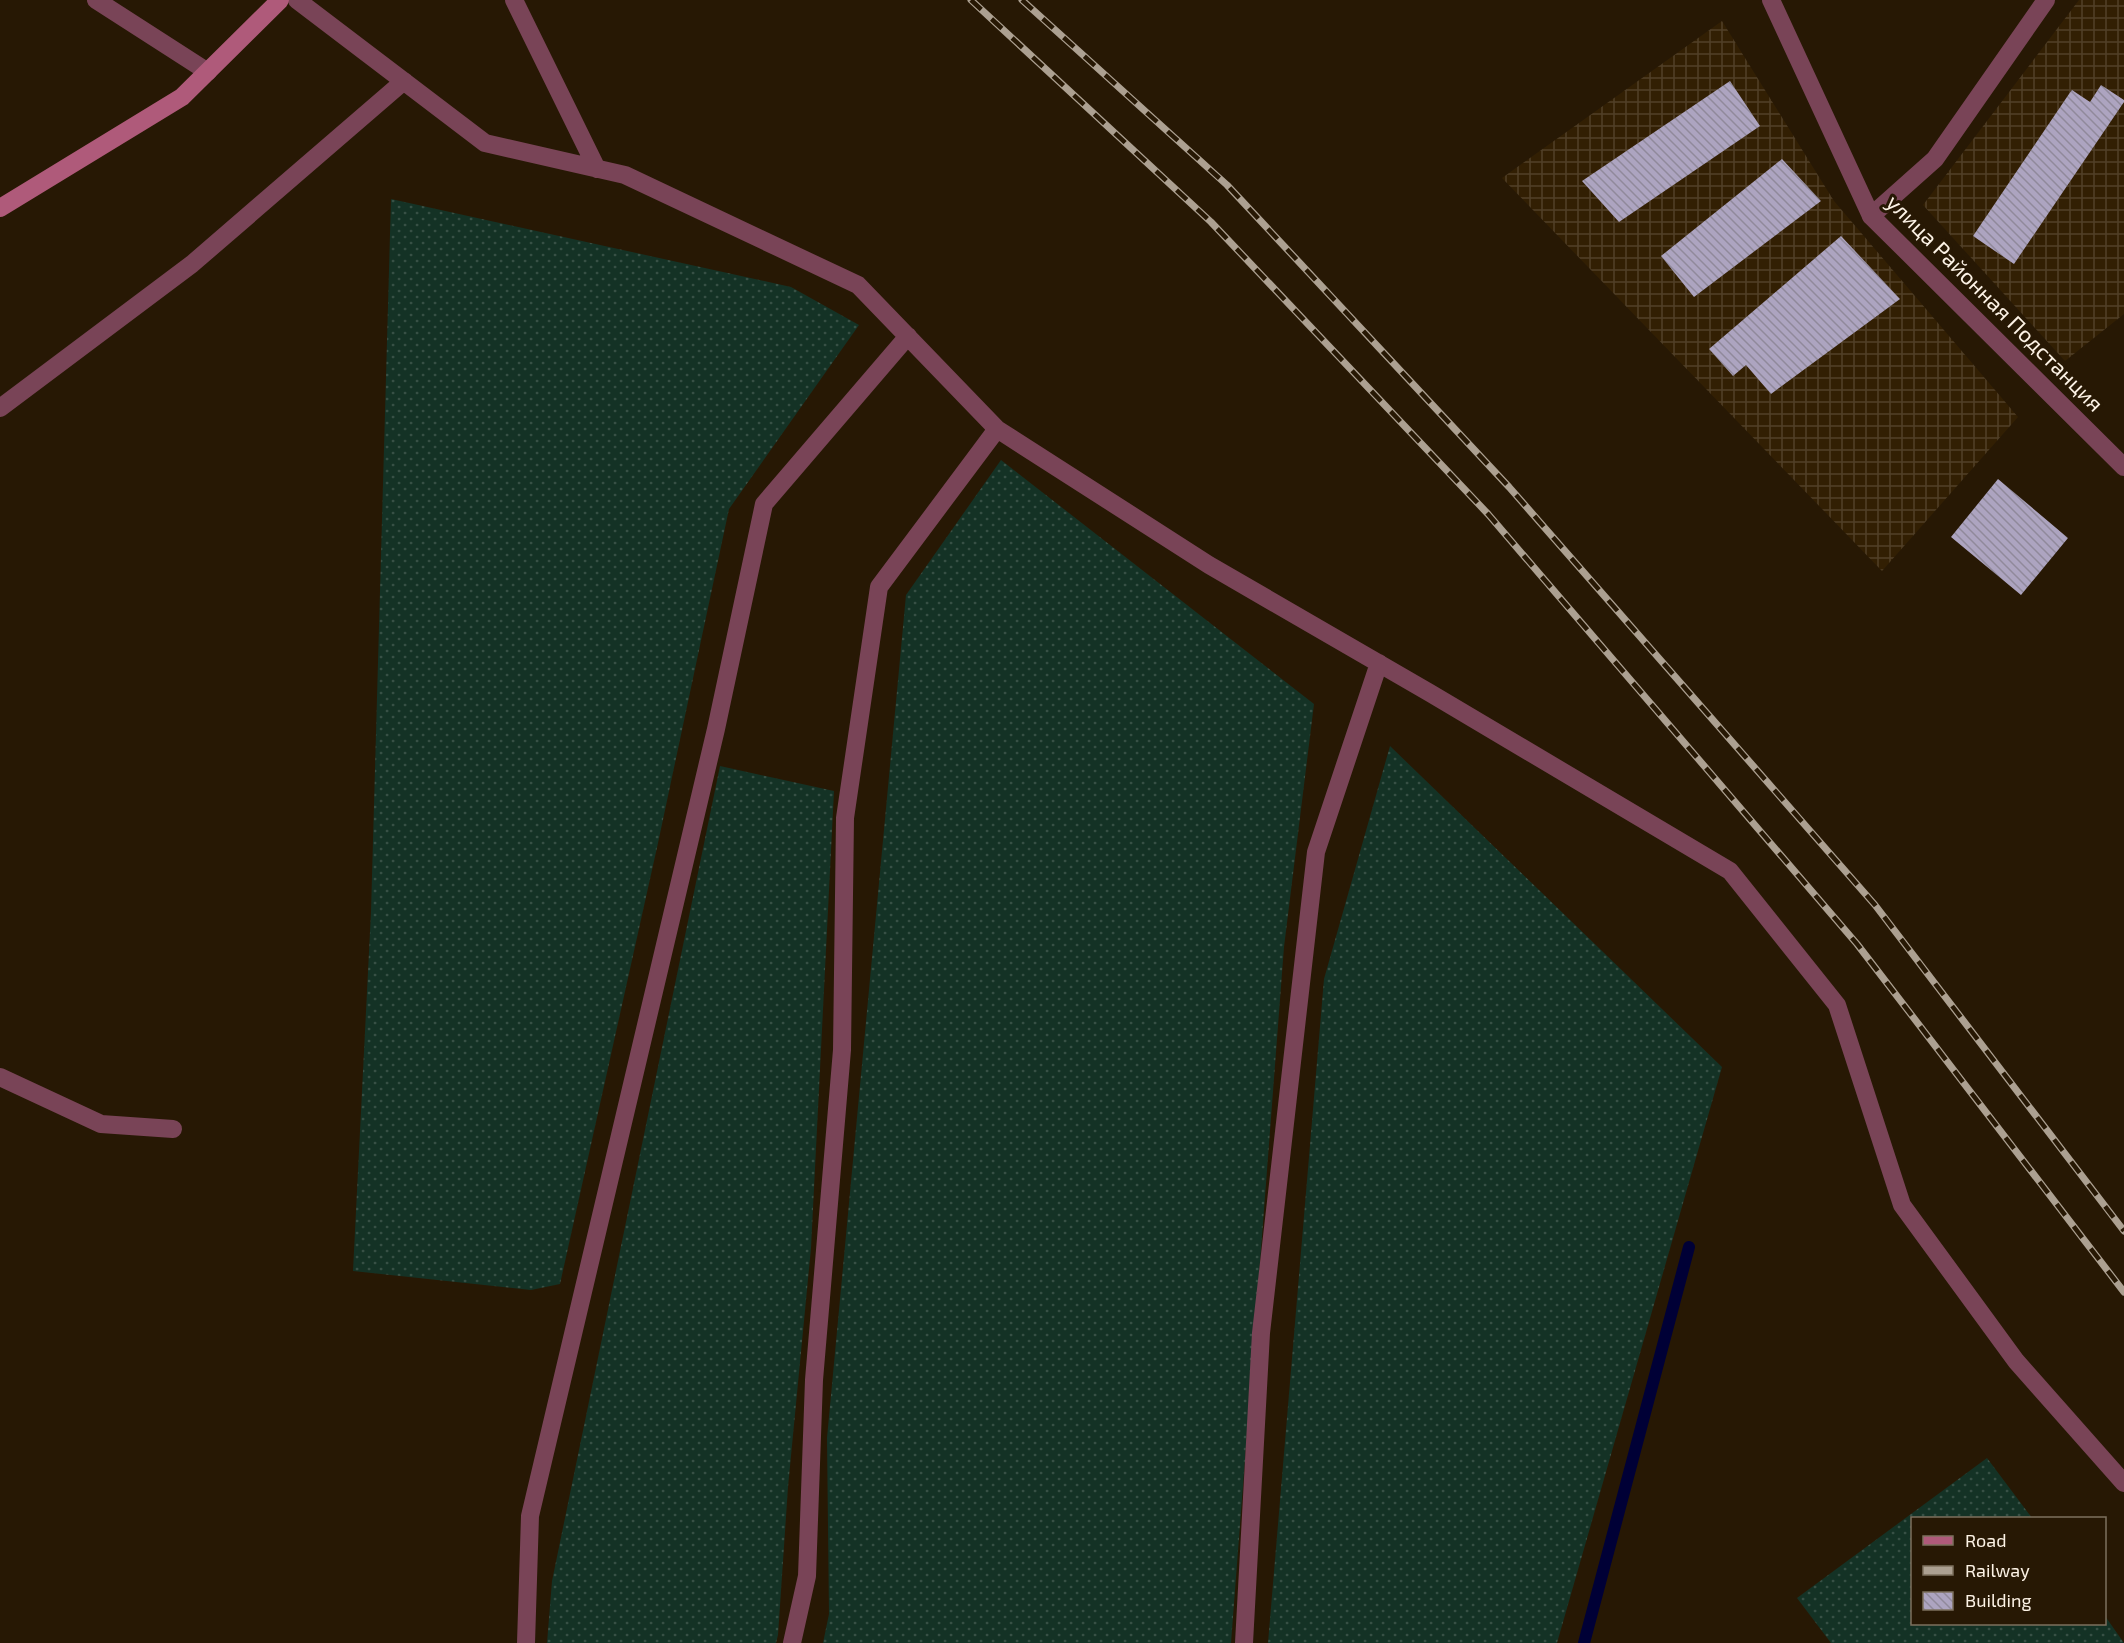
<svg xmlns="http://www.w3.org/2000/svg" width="2124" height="1643" font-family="'Exo 2',sans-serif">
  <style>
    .industrial { fill: url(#industrial-grid) }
    .grass { fill: url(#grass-dots) }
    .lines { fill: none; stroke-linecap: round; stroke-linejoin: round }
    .stream { stroke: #000036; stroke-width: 12 }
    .building { fill: url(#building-back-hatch) }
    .lane { stroke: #794457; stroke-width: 18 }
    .street { stroke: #794457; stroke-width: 18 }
    .secondary { stroke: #af5a7a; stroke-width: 18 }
    .rail-casing { stroke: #aca091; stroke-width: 7 }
    .rail { stroke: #271804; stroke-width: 4.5; stroke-dasharray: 14; stroke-linecap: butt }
    .labels { text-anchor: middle; stroke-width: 6; stroke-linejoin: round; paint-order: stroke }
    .street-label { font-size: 22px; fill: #fdf3e6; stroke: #271804 }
  </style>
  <defs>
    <pattern id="industrial-grid" width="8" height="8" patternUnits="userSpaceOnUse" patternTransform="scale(1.5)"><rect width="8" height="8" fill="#321f03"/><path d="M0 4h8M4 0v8" fill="none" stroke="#514028"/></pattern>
    <pattern id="grass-dots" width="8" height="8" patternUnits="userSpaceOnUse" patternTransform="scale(1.5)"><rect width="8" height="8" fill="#143225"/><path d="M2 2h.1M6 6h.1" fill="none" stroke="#375045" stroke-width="1.8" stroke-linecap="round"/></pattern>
    <pattern id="building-back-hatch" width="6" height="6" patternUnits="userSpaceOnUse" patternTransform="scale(1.5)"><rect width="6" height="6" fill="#ada4c0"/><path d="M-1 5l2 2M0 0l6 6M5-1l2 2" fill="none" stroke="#90899b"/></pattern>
  </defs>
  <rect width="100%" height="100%" fill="#271804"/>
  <path class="industrial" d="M2079,0H2124V314L2065,361L1923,205Z
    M1722,21L1834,201L2018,417L1882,571L1502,178Z"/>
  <path class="grass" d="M391,199L791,287L859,325L729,509L658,843L560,1284L531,1290L353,1271L371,912Z
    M1001,460L1314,704L1284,947L1231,1643H823L829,1614L827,1438L906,595Z
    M1390,746L1722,1067L1557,1643H1268L1324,979Z
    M720,766L834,791L811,1248L788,1487L778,1635L776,1643H547L552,1581Z
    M1987,1458L2032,1518H1912V1624H2104L2105,1616L2124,1643H1831L1797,1598Z"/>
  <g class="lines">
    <path class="stream" d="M1584,1643L1689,1247"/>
  </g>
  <path class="building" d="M1730,81L1760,126L1619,222L1582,181Z
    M2101,85L2124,100V102L2014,264L1973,236L2069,94L2072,90L2090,102Z
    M1782,159L1821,201L1694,297L1661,256Z
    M1841,236L1900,299L1771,394L1746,365L1733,376L1709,349Z
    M1998,479L2068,538L2021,595L1951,537Z"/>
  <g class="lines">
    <path class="lane" d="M96,0L208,72
      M297,0L485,143L625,175L858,285L997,429L1209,565L1430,693L1730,871L1837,1005L1902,1205L2016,1361L2124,1483
      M514,0L597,169
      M1871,216L1935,159L2046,0
      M0,408L192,264L404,81
      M526,1643L530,1516L716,729L764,504L908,336
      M792,1643L807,1576L814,1380L842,1050L845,818L879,587L997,429
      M1244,1643L1261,1333L1316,852L1379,663"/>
    <path class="street" d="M1771,0L1871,216L2124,467
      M0,1077L101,1124L173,1129"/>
    <path class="secondary" d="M0,208L182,97L280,0"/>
    <defs>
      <path id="rail" d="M971,0L1211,222L1488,514L1857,944L2124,1292
        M1022,0L1227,185L1509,487L1875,905L2124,1231"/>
    </defs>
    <use href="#rail" class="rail-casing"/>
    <use href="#rail" class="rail"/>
  </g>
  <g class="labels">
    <g class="street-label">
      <text transform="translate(1995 303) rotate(45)" y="8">улица Районная Подстанция</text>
    </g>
  </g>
  <rect x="1911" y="1517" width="195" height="108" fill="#271804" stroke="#7d705e" stroke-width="1.5"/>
  <rect x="1923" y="1536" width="30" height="9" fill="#af5a7a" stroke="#7d705e" stroke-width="1.5"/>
  <text x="1965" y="1547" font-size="18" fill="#fdf3e6">Road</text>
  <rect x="1923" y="1566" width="30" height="9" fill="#aca091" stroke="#7d705e" stroke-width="1.5"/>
  <text x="1965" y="1577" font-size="18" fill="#fdf3e6">Railway</text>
  <rect x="1923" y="1592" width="30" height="18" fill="url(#building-back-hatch)" stroke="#7d705e" stroke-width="1.5"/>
  <text x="1965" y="1607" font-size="18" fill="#fdf3e6">Building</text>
</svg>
